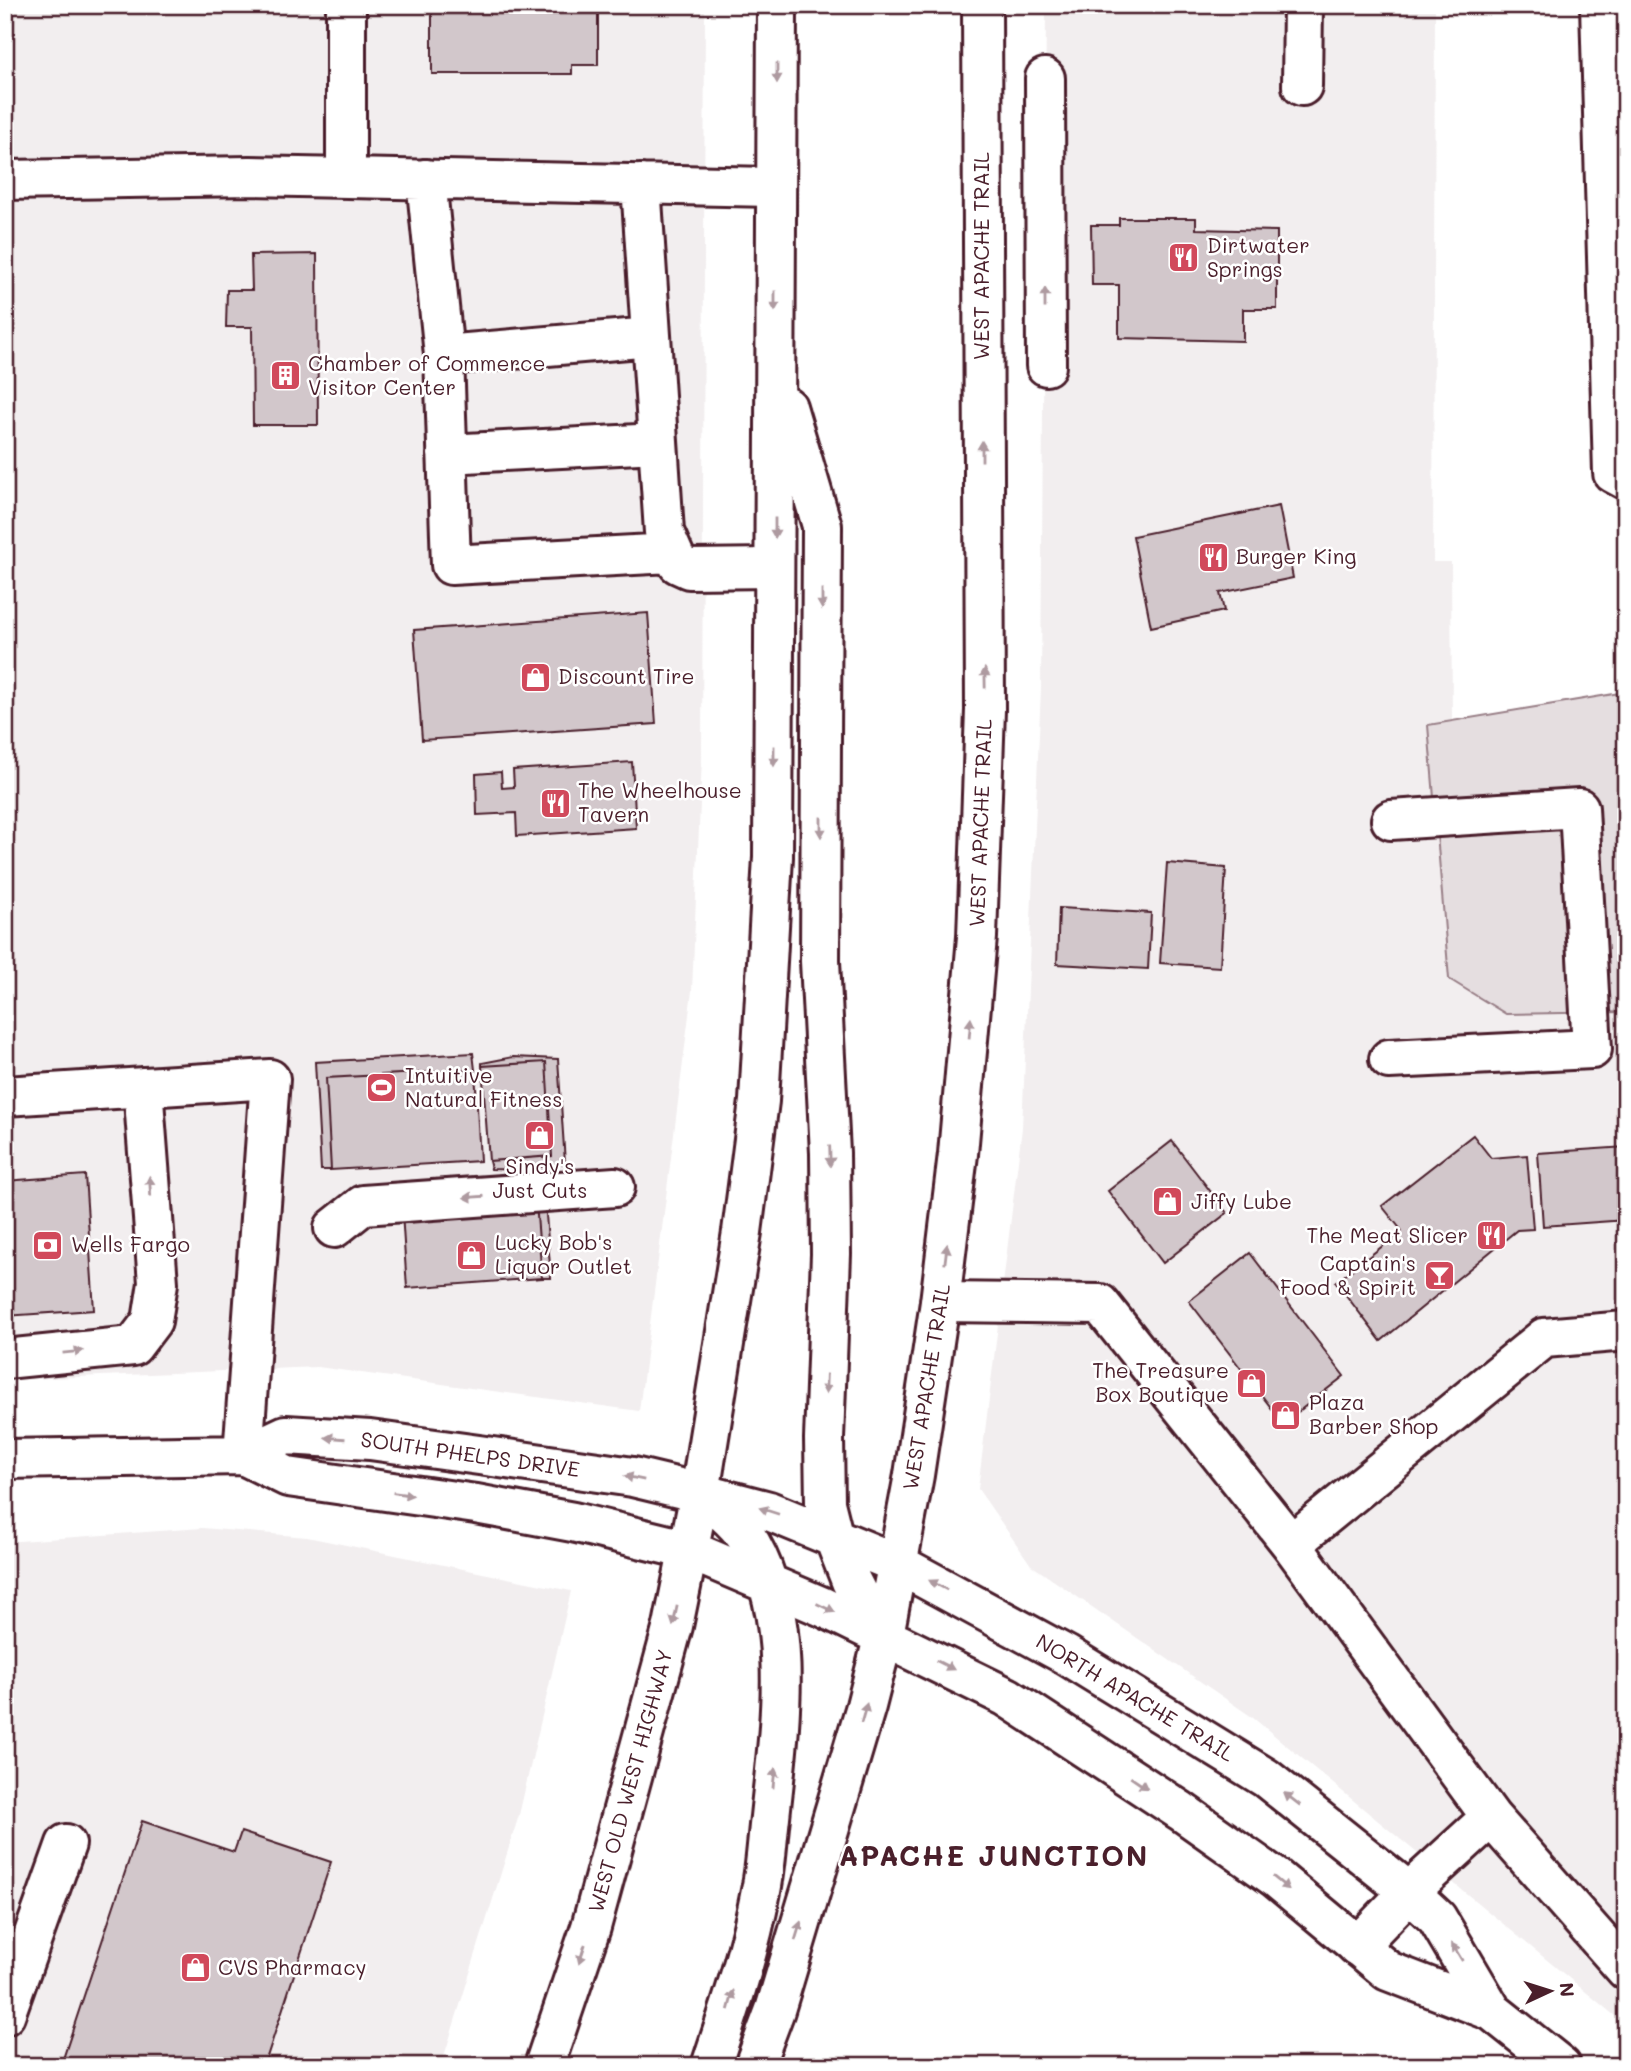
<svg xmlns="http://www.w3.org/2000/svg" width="1631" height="2071" font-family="Mali,sans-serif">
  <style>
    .built { fill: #f2eeef }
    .green { fill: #e5dee0; stroke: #987e86; stroke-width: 2 }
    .building { fill: #d2c7cb; stroke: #4a1f2b; stroke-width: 2 }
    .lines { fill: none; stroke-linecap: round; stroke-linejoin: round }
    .minor-casing { stroke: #4a1f2b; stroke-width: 44 }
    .major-casing { stroke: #4a1f2b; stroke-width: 44 }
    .minor { stroke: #fff; stroke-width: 38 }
    .major { stroke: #fff; stroke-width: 38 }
    .oneway { fill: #ae9aa0 }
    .labels { text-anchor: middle; stroke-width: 5; stroke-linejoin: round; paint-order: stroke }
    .poi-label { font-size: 21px; fill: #4a1f2b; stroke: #fff; text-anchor: start }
    .street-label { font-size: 21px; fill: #4a1f2b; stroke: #fff }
    .district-label { font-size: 28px; font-weight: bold; letter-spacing: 2px; fill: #4a1f2b; stroke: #fff }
  </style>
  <rect width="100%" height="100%" fill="#fff"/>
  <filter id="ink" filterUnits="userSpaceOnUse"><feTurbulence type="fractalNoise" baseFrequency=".0143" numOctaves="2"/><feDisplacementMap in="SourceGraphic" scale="14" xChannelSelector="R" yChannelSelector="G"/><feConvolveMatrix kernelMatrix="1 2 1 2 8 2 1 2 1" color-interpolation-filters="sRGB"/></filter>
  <g filter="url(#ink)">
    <path class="built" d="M5,5H705L702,757L692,991L639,1411L318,1367L5,1380Z
      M1046,5H1435L1433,562H1451L1452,720L1429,725L1506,1014L1626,1012V2025L1252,1717L1031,1565L978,1489L1022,1128L1041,688Z
      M202,1528L307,1537L571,1591L519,1815L441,2066H5V1542Z"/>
    <path class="green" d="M1626,692V1012L1506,1014L1449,979L1428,725Z"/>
    <path class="building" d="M432,5H598V65H572V74H432Z
      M1119,218H1196V229L1277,231V309H1243V341L1119,338V285H1092L1091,225H1119Z
      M317,254L318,425H253L252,327H226L227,290H252L251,255Z
      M1279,506L1293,578L1220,593L1224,611L1151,627L1133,536Z
      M648,613L656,724L422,740L414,630Z
      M632,762L636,828L517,836L516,813L477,815L476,774L501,772L502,788L514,787L513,770Z
      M1167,863L1226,868L1220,967L1160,963Z
      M1059,908L1151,913L1148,969L1057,964Z
      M473,1053L475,1070L326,1078L331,1170H321L315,1062Z
      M513,1057L558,1059L565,1163L522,1170L491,1169L489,1161L552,1156L546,1062L482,1066V1063Z
      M546,1062L552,1156L489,1161L482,1066Z
      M475,1070L480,1161L331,1170L326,1078Z
      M1473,1135L1491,1158L1527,1155L1533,1229L1517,1230L1381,1341L1336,1282L1402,1231L1382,1206Z
      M1172,1141L1227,1213L1163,1263L1108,1191Z
      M1626,1147V1220L1543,1226L1538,1153Z
      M85,1175L94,1310L5,1316V1181Z
      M545,1202L551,1278H542L536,1203Z
      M536,1203L542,1278L407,1288L402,1213Z
      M1250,1253L1344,1376L1294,1415L1276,1414L1189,1301Z
      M142,1821L234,1852L241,1832L331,1862L264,2066H72L62,2062Z"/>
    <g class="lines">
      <defs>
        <path id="minor" d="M346,5V177
          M1600,5L1613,473L1626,480
          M1045,78L1046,366
          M1302,86L1303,5
          M426,179L444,355L651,337
          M5,180L250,176L776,187
          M641,184L664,532L678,564L689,569L774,568
          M444,355L451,565L671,553
          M447,454L657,443
          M1389,1059L1592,1049L1579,808L1391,820
          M5,1096L270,1079L243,1455
          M334,1228L363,1205L615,1187
          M940,1302L1100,1304L1291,1544L1491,1817L1626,1970
          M5,1359L133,1346L152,1321L158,1283L143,1087
          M243,1455L288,1477L476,1504L573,1522L689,1550
          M5,1459L243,1455L286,1435L370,1440L479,1455L633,1477L700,1493
          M1291,1544L1544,1338L1626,1331
          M1357,1946L1409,1892L1491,1817
          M5,2015L66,1844"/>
        <path id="major" d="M787,407L822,526L820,961L830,1153L831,1254L824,1439L825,1503L833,1535L851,1581L867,1612L884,1635
          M700,1493L769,1511L898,1564L1066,1655L1266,1778L1409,1892L1437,1918L1492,2011
          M703,1495C720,1509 739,1524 751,1544C796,1623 779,1731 770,1817C767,1841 766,1867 761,1891C750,1950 730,2009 711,2066
          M689,1550L823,1607L1007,1697L1181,1811L1276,1878L1388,1971L1492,2011L1561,2066
          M544,2066L591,1927L673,1626L700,1493L742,1232L759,1101L773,857L777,5
          M754,2066L775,2010L866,1706L884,1635L914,1475L940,1302L958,1154L977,937L985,710L982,5"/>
      </defs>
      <use href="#minor" class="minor-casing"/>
      <use href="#major" class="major-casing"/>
      <use href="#minor" class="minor"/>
      <use href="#major" class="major"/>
    </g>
    <defs><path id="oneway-solid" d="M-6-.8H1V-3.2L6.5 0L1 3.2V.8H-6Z" transform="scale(1.75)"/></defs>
    <g class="oneway">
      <use href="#oneway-solid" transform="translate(777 73) rotate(90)"/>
      <use href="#oneway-solid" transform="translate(1045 298) rotate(-90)"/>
      <use href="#oneway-solid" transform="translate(775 301) rotate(90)"/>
      <use href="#oneway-solid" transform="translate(982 451) rotate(-90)"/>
      <use href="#oneway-solid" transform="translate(775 528) rotate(90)"/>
      <use href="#oneway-solid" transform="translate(822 599) rotate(90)"/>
      <use href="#oneway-solid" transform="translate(985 678) rotate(-91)"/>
      <use href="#oneway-solid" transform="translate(774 756) rotate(90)"/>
      <use href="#oneway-solid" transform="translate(821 827) rotate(90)"/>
      <use href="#oneway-solid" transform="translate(970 1028) rotate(-85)"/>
      <use href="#oneway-solid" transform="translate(830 1156) rotate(88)"/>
      <use href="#oneway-solid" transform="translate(150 1186) rotate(-94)"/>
      <use href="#oneway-solid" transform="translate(474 1197) rotate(176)"/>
      <use href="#oneway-solid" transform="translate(946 1254) rotate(-83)"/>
      <use href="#oneway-solid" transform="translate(73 1352) rotate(-6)"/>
      <use href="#oneway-solid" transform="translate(826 1384) rotate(92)"/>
      <use href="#oneway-solid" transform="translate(335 1438) rotate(-176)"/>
      <use href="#oneway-solid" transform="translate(634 1478) rotate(-169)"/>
      <use href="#oneway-solid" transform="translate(403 1494) rotate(8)"/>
      <use href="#oneway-solid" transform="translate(769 1511) rotate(-162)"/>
      <use href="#oneway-solid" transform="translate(938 1585) rotate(-152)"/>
      <use href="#oneway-solid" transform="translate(826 1608) rotate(25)"/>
      <use href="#oneway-solid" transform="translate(675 1616) rotate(102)"/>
      <use href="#oneway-solid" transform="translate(945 1665) rotate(27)"/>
      <use href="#oneway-solid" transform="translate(864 1713) rotate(-74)"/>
      <use href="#oneway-solid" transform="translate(774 1778) rotate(-84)"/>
      <use href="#oneway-solid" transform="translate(1139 1783) rotate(34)"/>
      <use href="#oneway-solid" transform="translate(1292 1799) rotate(-142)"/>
      <use href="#oneway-solid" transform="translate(1281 1883) rotate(39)"/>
      <use href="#oneway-solid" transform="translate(798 1931) rotate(-73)"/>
      <use href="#oneway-solid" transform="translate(1457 1952) rotate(-121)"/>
      <use href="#oneway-solid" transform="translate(582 1954) rotate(108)"/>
      <use href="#oneway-solid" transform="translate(731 2000) rotate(-75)"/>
    </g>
  </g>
  <defs>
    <symbol id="restaurant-square" viewBox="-11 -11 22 22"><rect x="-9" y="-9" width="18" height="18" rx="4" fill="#d1495b" stroke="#fff"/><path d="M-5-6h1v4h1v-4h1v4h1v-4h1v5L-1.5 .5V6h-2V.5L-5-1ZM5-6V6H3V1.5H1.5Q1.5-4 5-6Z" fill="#fff"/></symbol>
    <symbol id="building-square" viewBox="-11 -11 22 22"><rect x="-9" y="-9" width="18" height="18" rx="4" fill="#d1495b" stroke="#fff"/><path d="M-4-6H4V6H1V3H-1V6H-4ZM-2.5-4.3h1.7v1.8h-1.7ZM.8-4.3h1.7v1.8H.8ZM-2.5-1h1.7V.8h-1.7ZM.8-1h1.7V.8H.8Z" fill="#fff"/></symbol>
    <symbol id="shop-square" viewBox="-11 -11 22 22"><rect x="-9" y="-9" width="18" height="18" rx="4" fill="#d1495b" stroke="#fff"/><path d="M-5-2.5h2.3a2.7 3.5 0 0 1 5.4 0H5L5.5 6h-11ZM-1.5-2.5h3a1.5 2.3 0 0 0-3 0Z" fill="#fff"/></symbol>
    <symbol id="stadium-square" viewBox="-11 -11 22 22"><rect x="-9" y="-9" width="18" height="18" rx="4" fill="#d1495b" stroke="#fff"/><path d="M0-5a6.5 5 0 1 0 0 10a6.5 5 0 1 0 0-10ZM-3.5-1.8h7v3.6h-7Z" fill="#fff"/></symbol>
    <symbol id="bank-square" viewBox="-11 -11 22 22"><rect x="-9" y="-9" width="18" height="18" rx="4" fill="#d1495b" stroke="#fff"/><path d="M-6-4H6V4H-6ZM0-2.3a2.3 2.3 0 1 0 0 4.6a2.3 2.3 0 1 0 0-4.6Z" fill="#fff"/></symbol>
    <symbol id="bar-square" viewBox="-11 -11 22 22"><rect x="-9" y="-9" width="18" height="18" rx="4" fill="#d1495b" stroke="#fff"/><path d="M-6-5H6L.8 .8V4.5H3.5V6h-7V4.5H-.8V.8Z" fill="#fff"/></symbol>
  </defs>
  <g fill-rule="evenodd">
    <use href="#restaurant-square" x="1166" y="240" width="35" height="35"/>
    <use href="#building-square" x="268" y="358" width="35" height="35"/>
    <use href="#restaurant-square" x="1196" y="540" width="35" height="35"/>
    <use href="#shop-square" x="518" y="660" width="35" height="35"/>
    <use href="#restaurant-square" x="538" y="786" width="35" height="35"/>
    <use href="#stadium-square" x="364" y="1070" width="35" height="35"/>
    <use href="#shop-square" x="522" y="1118" width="35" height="35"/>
    <use href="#shop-square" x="1150" y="1184" width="35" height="35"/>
    <use href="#restaurant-square" x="1474" y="1218" width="35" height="35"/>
    <use href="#bank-square" x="30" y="1228" width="35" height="35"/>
    <use href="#shop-square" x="454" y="1238" width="35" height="35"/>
    <use href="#bar-square" x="1422" y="1258" width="35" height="35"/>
    <use href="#shop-square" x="1234" y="1366" width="35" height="35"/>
    <use href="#shop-square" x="1268" y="1398" width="35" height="35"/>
    <use href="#shop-square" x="178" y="1950" width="35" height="35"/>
  </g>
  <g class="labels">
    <g class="poi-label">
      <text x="1207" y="253">Dirtwater<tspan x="1207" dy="24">Springs</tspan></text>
      <text x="308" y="371">Chamber of Commerce<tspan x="308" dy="24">Visitor Center</tspan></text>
      <text x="1236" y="564">Burger King</text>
      <text x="558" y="684">Discount Tire</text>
      <text x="578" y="798">The Wheelhouse<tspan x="578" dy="24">Tavern</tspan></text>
      <text x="405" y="1083">Intuitive<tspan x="405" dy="24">Natural Fitness</tspan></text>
      <text x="540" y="1174" text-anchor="middle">Sindy's<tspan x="540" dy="24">Just Cuts</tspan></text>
      <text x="1191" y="1209">Jiffy Lube</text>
      <text x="1468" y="1243" text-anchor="end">The Meat Slicer</text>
      <text x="495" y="1250">Lucky Bob's<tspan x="495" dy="24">Liquor Outlet</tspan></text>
      <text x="71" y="1252">Wells Fargo</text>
      <text x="1416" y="1271" text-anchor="end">Captain's<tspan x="1416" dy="24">Food &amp; Spirit</tspan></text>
      <text x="1229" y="1378" text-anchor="end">The Treasure<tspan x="1229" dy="24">Box Boutique</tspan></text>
      <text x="1309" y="1410">Plaza<tspan x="1309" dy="24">Barber Shop</tspan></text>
      <text x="218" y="1975">CVS Pharmacy</text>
    </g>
    <g class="street-label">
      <text transform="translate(982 256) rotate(-90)" y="7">WEST APACHE TRAIL</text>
      <text transform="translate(981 823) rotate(-88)" y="7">WEST APACHE TRAIL</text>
      <text transform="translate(927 1387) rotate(-81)" y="7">WEST APACHE TRAIL</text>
      <text transform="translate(470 1455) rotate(8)" y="7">SOUTH PHELPS DRIVE</text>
      <text transform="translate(1135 1698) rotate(31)" y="7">NORTH APACHE TRAIL</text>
      <text transform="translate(631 1781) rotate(-75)" y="7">WEST OLD WEST HIGHWAY</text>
    </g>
    <g class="district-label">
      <text x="994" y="1866">APACHE JUNCTION</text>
    </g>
  </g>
  <rect width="1631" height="2071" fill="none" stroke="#fff" stroke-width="28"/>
  <rect x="14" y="14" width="1603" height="2043" fill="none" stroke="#4a1f2b" stroke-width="2.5" filter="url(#ink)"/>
  <g transform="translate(1550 1991) rotate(86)" stroke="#ffffff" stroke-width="5" paint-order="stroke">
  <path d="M0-5L12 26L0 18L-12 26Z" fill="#4a1f2b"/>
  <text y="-10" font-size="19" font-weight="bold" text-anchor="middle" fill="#4a1f2b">N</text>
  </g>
</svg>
